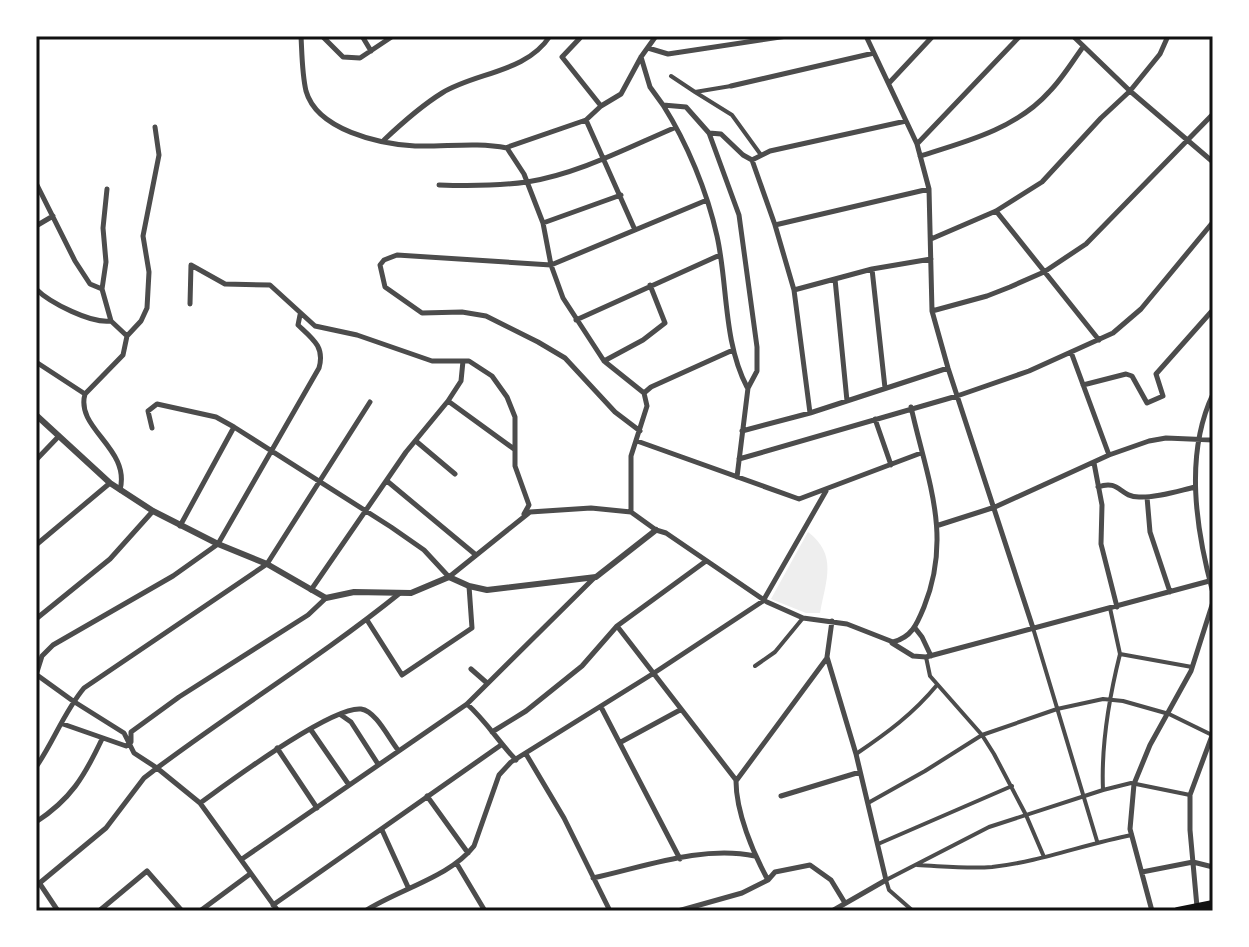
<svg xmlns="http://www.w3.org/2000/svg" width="1249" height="947" font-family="'Archivo Narrow',sans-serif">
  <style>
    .green { fill: #eee }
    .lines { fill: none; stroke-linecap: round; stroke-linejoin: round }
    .pedestrian { stroke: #4c4c4c; stroke-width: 4 }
    .minor { stroke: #4c4c4c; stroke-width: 5 }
    .tertiary { stroke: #4c4c4c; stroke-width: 6 }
    .trunk { stroke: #111; stroke-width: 8 }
    .neatline { fill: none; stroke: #111; stroke-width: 3 }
  </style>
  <rect width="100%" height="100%" fill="#fff"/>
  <path class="green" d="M808,532C838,555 826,580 820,613H806L771,599Z"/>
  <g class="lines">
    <path class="pedestrian" d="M671,76L695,92L731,86
      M695,92L732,115L761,155
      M1110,608L1120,654
      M1033,628L1097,841
      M926,657L930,676L982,735L994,754L1026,815L1044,857
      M755,666L775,652L803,618
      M856,754C887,733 913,714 937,685
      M1103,790C1101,744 1109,698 1120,654L1192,667
      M868,803L925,771L982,735L1057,709L1103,699L1123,701L1169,714L1212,735
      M878,844L1012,786
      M917,865C941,866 967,869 992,867C1039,862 1085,844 1132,835
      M913,911L889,890L886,880L989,827L1103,790L1131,783L1190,795"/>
    <path class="minor" d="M301,36C302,54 302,74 306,91C317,130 379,144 415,146C446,147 476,142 507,148L524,174L543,223L551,265L563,298L604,361L644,393L647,406L631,456V512L656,530L666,533L767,602L803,618L847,624L893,642
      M322,36L343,57L360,58L393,36
      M362,36L371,51
      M866,36L917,144L929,189L932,311L948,368L1033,628
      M1073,36L1130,91L1213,162
      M580,38L562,57L601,106
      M648,48L668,54L787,36
      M641,57L650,87L663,105L686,107L709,133L721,134L743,155L752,160L775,225L794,290L810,413
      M890,82L933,36
      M731,86L874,53
      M663,105C687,143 707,191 717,236C728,285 723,341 747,387
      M586,120L635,230
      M709,133L739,215L757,347V371L748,388L737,477
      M384,140C402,123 421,106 442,93C476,72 526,73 550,36
      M917,144L1020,36
      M508,147L586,120L601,106L621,94L641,57L656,36
      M920,156C965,142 1016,129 1049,92C1062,79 1072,62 1083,47
      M752,160L770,151L906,121
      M36,183L75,261L90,284L102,289
      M439,185C468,186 498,186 527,182C578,174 627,148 674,128
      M107,189L103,228L106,262L102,289L111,321
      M996,211L1099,340
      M543,223L621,195
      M775,225L929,189
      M36,226L53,216
      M931,239L996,211L1042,182L1101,118L1130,91L1160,54L1168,36
      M872,269L885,388
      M835,279L847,401
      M36,289C50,303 92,324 111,321L127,336
      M794,290L872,269L931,259
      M190,304L191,265L225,284L270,285L315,326L357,335L432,361H469L492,376L507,397L515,417V466L529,505L524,514
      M932,311L987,296L1010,287L1044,272L1086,244L1213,114
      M576,320L720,255
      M1071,352L1109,455
      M604,361L643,340L665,323L650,285
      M36,362L85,394L123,355L127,336L141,321L147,308L149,272L143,236L159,155L155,127
      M1083,385L1126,374L1132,376L1147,403L1163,396L1156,374L1211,312
      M644,393L651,387L733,350
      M85,394C75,429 131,448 120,490
      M1213,394C1184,455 1196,530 1213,593
      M448,401L461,381L463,361
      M875,419L891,465
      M152,428L148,411L157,404L216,417L234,427L391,527L424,550L449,577L530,512L591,508L631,512
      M640,431L615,412L565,358L538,342L486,316L462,312L422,313L385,287L380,265L384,260L397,255L551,265L707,200
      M742,431L810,413L948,368
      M637,441L799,499L921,453
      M417,442L455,474
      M739,459L957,396L1029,371L1113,333L1141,309L1213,222
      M36,460L59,436
      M1094,463L1102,505L1101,544L1117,607
      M387,481L476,555
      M1098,487C1120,479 1119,497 1139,497C1157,498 1178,491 1195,487
      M1147,497L1150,532L1170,592
      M939,525L995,507L1109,455L1149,441L1166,438L1213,440
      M180,526L234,427
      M36,545L110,483
      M311,590L406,452L448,401L514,449
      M36,619L110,559L153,511
      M367,620L402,675L472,628L469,586
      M832,621L827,657L856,754L886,880L832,911
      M617,626L736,780
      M915,628L922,637L931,656
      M893,642C912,637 917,624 924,607C953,535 927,479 911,407
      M892,643L913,656L926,657L1213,580
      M471,669L487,683
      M36,675L42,656L53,645L173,576L218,544L319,368C325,347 313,339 298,325L300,315
      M467,704C486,721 498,741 516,760
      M601,707L680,859
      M341,715L351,722L378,764
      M63,724L126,746L131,742V732L179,697L308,615L326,598
      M311,730L349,785
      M492,732L526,711L582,666L617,626L706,561
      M621,742L680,710
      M277,748L317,808
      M526,754L564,818L610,911
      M36,767C54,741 64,712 84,688L267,564L370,402
      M427,796L468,853
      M781,796L860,772
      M200,803C228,783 331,706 361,709C376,711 389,739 398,750
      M36,822C71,799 84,777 102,739
      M382,830L408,887
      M242,859L467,704L595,577
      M457,864L485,911
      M1142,872L1193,862L1213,867
      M593,878C644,867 702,845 755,856
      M768,880C753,853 736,812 736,781L827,658
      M40,884L58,911
      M36,886L106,828L144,778L157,768L134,753L124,733L73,701L37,675
      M273,905L501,745
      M1197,907L1190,830V795L1213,733
      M99,911L147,871L182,911
      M200,911L250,874
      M278,911L200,803L157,768C237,708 322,656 400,593
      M365,911C399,889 450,877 474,846L499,775L511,762L654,673L763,601L826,491
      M544,911H552
      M678,911L742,893L768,880L775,872L810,865L831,880L845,903
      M1152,911L1130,829L1134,784L1150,745L1191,671L1213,602"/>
    <path class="tertiary" d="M36,415L110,483L153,511L218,544L267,564L326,598L354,592L411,593L449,577L469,586L487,590L596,577L656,530"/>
    <path class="trunk" d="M1178,911L1213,904"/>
  </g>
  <rect width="1249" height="947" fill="none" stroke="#ffffff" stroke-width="76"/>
  <rect x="38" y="38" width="1173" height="871" class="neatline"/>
</svg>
